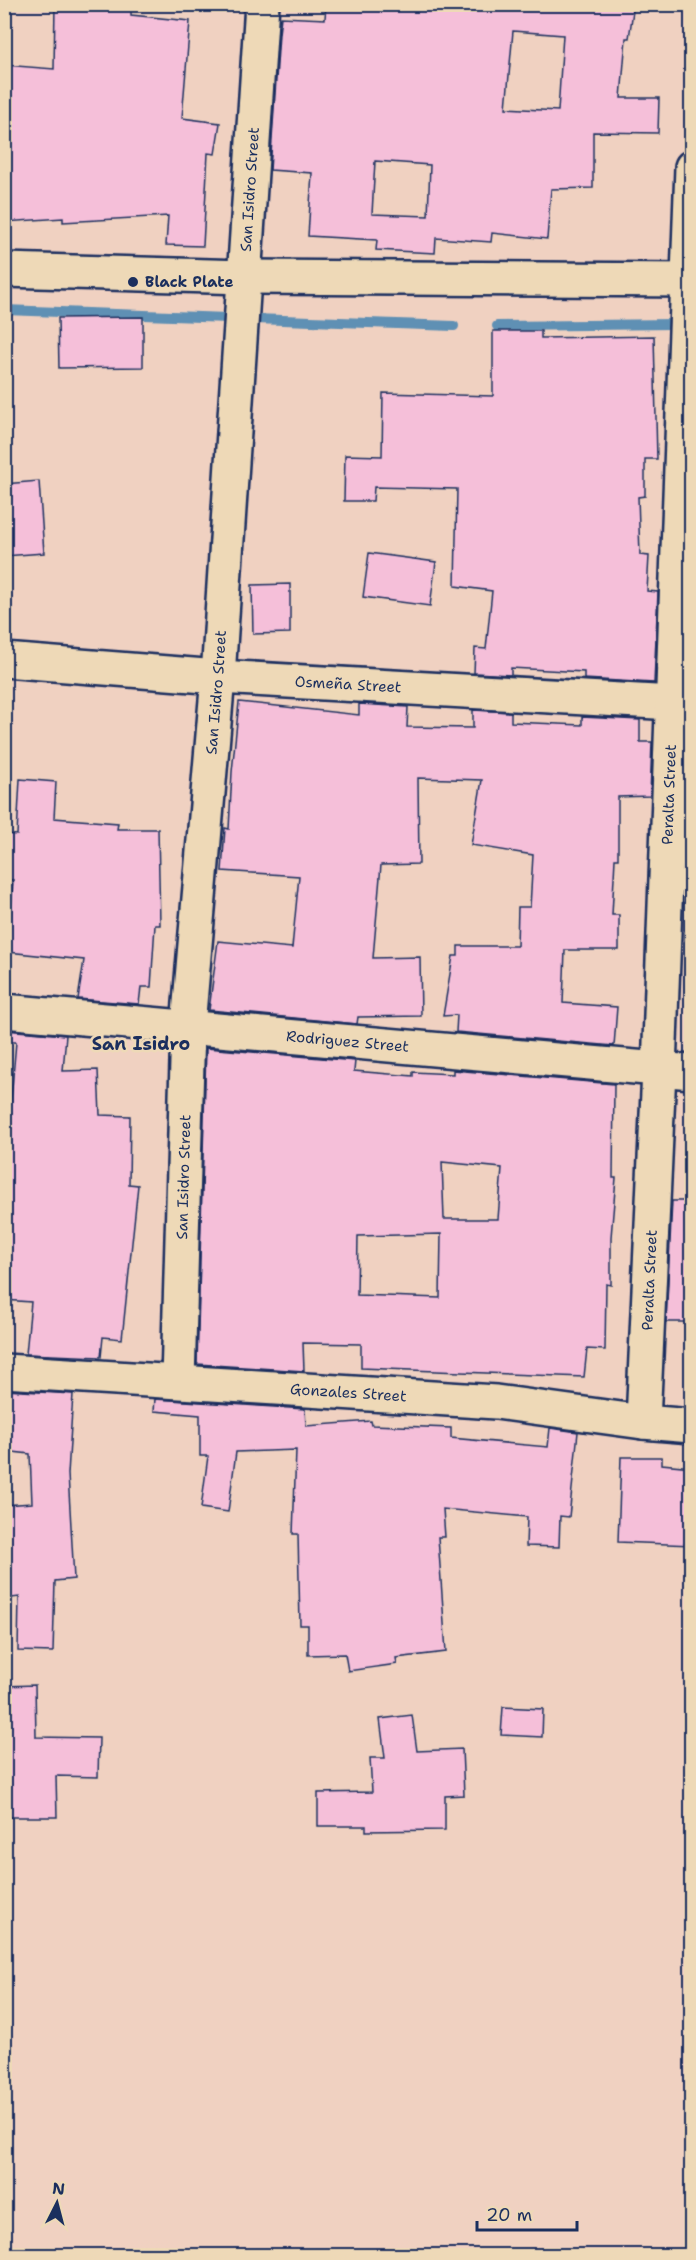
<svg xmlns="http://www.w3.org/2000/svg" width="696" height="2260" font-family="'Shantell Sans',sans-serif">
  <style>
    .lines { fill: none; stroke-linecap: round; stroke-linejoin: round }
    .stream { stroke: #5f90b4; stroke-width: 10 }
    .building { fill: #f5bfd9; stroke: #1b2f5e; stroke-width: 1.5; fill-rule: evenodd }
    .minor-casing { stroke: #1b2f5e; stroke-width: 38 }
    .major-casing { stroke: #1b2f5e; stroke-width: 38 }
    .minor { stroke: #eed9b7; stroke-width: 33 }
    .major { stroke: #eed9b7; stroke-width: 33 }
    .poi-dot { fill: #1b2f5e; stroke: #eed9b7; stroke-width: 2 }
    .labels { text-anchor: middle; stroke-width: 5; stroke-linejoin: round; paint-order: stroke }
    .street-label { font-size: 15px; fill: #1b2f5e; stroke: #eed9b7 }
    .poi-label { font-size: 15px; font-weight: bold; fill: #1b2f5e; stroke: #eed9b7; text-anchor: start }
    .quarter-label { font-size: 18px; font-weight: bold; fill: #1b2f5e; stroke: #eed9b7 }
  </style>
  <rect width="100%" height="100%" fill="#f0d1c1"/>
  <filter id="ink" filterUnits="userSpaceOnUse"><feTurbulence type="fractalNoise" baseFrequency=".0167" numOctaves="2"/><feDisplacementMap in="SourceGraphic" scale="12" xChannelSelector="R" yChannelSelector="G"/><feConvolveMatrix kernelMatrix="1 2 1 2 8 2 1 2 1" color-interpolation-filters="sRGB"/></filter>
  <g filter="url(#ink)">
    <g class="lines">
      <path class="stream" d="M4,310L454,326
        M497,326L675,324"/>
    </g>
    <path class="building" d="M55,4H131V15L190,21L182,118L220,123L215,154L208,153L203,246L166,245L168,216L63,222V218L4,222V65L54,69Z
      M326,4L387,7V4H398L448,10L449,4H634L629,38H626L621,98H659L658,133L593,132V188L551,189L547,239L492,233L491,242L436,238L435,253L376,250L377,240L308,236L312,173L270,170L279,34L281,17L325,19ZM513,31L563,35L558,111L506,108ZM375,161L430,165L428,216L372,214Z
      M143,317V367L59,368L58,318Z
      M493,331H541V338L654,336L657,459H645V496L638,497L640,555L649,556L647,591L658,592L654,683L584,679V672L511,668V675L474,673L475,648L486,649L492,591L455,586L457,489L374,487L373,501H344L345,455L382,456L383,393L493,396Z
      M39,481L44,553L4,556V484Z
      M369,553L436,562L430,606L363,597Z
      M290,584V633L253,634L252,585Z
      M239,702L359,715V704L408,707L407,727L473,728V710L511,712V722L582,725V717L640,720V742H652L650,796L618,797V859H615L612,915H619V950H565L563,1003L617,1007L614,1046L456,1032L457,1015L443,1016L453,956H458V946H517L518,907H530L533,855L471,845L482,780L418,778L419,864L381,865L373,958L420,957L421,1016L358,1017L357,1024L209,1010L218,941L292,948L299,876L222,871L225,828L229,829L232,772Z
      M690,743H692V860H685Z
      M20,779L56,782L54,818L118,823L117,829H158L160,925H155L151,987H141L139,1004L78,999L84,960L8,952L13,880L4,879V834L17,835Z
      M4,1030L66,1035L63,1071L98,1070L100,1115L130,1116L129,1184L138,1185L122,1339L103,1337L101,1357L26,1354L31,1302L4,1300V1121L9,1122L16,1042H4Z
      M206,1048L355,1061L354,1071L413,1076V1072L453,1074V1070L614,1084L613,1178H616L611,1237V1285L606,1284L605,1350L587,1349L584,1377L361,1368V1344L303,1343L304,1371L197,1364ZM442,1162L502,1168L498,1219H444ZM441,1234L440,1298L357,1295L358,1236Z
      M672,1201H692V1322H666Z
      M4,1390L73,1394L68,1474L74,1579L55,1581L53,1652L18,1651L19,1597L4,1599V1505L32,1503L30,1454L4,1451Z
      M155,1399L305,1409L306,1426L371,1421L372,1425L451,1428V1438L548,1447L550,1428L578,1432L569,1517L560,1516L559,1547L526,1546L527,1517L443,1509L445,1537H438L446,1652L396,1658L397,1664L348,1671L345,1654L308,1655V1625H300L298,1534H293L296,1450L236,1452L228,1512L201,1508L208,1456H200V1415L154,1411Z
      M621,1457H662V1464L692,1467V1545L618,1542Z
      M35,1685L36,1737L99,1738L98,1777L56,1776L57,1817H6L4,1686Z
      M503,1707L543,1709L542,1737L501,1735Z
      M412,1715L417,1751L462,1749L464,1795L445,1796V1830L366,1831V1826H318V1793L372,1792L370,1758H385L380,1719Z"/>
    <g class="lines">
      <defs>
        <g id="minor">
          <path id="s1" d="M4,660L218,677L691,704"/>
          <path id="s2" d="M4,1011L692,1072"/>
          <path id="s3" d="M4,1371L496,1402L643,1422L692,1426"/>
          <path id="s4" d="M178,1381L188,1026L218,677L262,4"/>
          <path id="s5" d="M643,1422L659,1070L692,167"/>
        </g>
        <path id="major" d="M4,270L245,277L692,280"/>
      </defs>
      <use href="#minor" class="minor-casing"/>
      <use href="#major" class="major-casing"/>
      <use href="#minor" class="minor"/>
      <use href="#major" class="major"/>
    </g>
  </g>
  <circle class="poi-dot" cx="133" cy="282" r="6"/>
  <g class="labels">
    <g class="street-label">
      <text dy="5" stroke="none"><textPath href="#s4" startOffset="1194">San Isidro Street</textPath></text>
      <text dy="5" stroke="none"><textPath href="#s1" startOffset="345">Osmeña Street</textPath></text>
      <text dy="5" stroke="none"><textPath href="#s4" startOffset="690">San Isidro Street</textPath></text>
      <text dy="5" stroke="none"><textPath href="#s5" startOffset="628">Peralta Street</textPath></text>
      <text dy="5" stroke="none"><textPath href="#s2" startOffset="345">Rodriguez Street</textPath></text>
      <text dy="5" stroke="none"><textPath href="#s4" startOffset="204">San Isidro Street</textPath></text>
      <text dy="5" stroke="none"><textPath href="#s5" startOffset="142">Peralta Street</textPath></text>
      <text dy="5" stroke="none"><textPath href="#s3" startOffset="345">Gonzales Street</textPath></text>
    </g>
    <g class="poi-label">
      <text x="145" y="287">Black Plate</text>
    </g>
    <g class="quarter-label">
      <text x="141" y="1050">San Isidro</text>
    </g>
  </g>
  <rect width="696" height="2260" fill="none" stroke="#eed9b7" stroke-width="24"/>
  <rect x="12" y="12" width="672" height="2236" fill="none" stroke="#1b2f5e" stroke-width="2" filter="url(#ink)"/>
  <g transform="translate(57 2203) rotate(6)" stroke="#eed9b7" stroke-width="4.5" paint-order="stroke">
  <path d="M0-4.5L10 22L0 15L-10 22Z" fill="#1b2f5e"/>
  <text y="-9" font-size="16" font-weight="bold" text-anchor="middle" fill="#1b2f5e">N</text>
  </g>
  <path d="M477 2221v9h100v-9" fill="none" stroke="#1b2f5e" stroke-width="3"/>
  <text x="486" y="2221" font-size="18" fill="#1b2f5e" stroke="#eed9b7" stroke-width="4.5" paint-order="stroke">20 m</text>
</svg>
